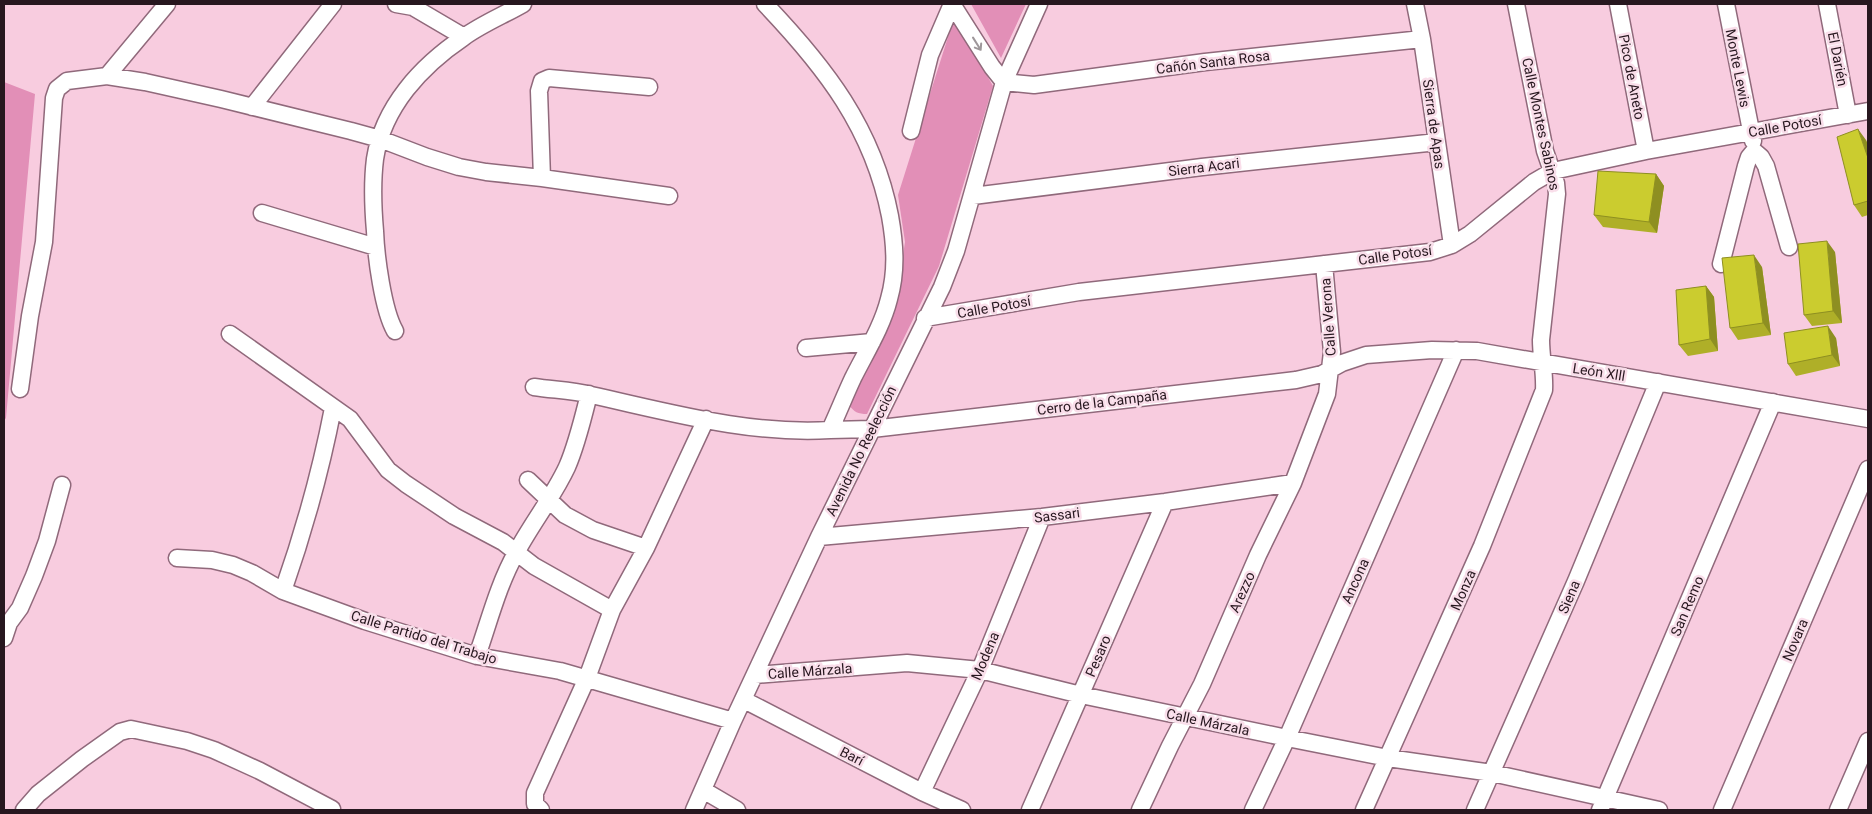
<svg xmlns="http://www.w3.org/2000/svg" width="1872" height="814" font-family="Roboto,sans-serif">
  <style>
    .green { fill: #e28fb7 }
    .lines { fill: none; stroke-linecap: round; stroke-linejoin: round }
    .minor-casing { stroke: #90697b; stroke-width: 19 }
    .minor { stroke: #fff; stroke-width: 16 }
    .wall { fill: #afaf28 }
    .shaded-wall { fill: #8e8f21 }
    .building { fill: #cbcc2f; stroke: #8e8f21 }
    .oneway { stroke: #9e979a }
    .labels { text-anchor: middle; stroke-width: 5; stroke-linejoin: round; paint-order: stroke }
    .street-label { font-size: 14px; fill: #27171f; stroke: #f9deea }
  </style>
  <rect width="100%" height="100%" fill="#f8ccdf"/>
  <path class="green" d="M971,4H1026L1001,58Z
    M954,18L993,86L939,266L867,414C858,414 854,412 849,405L897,295L905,242L898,195Z
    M4,82L35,94L6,418L4,421Z"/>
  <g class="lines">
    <defs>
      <path id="minor" d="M396,4L413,7L464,37
        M765,4C825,67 873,128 890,216C895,244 897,271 889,299C882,327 866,352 853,378C845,395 838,413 830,430L872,429L1296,380L1322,374L1342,363L1366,355L1432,350L1477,351L1868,419
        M952,4L992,67L1004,82
        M1415,4L1422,39L1452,245
        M1618,4L1646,151
        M1726,4L1753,141
        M1827,4L1848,115
        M107,76L145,82L221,99L351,131L380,139L427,157L459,167L486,172L542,178L669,196
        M1004,82L1034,85L1205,62L1422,39
        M252,107L333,4
        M911,131L930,55L952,4
        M542,178L539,91L542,81L549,78L649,87
        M973,196L1202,167L1437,142
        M262,213L376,247
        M1721,264L1746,166L1749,157L1754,151L1761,157L1766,166L1789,247
        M925,318L1079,292L1430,252L1452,245L1470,234L1534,182L1553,171L1646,151L1868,111
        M395,331C383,310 376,257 375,231C373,208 372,183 375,159C383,107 421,66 464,37C482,24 504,15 523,4
        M230,334L350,419L388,470L406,484L454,516L503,542L534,566L612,610
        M806,348L872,342
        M534,387C553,390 573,390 591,395C669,412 749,435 830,430
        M20,389L30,316L44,242L54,98L57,89L67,81L107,76L167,4
        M528,480L565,515L593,530L646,548
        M819,537L1042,517L1165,502L1293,483
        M177,558L212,560L233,565L252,573L283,591L365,621L477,656L560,671L733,721
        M283,591C304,531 321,470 333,408
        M4,638L9,623L20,608L34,576L47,541L62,485
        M477,656C489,622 498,585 516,553C532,523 553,497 567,467C577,444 583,418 589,394
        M755,675L907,663L980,670L1081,695L1287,738L1388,758L1492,773L1659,810
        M744,700L922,792L962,810
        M703,790L737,810
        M922,792L980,670L1042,517
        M24,810L38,794L82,759L120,732L131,729L187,741L214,750L260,771L332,809
        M541,810L535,804V793L587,678L612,610L646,548L706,419
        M694,810L733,721L819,537L942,287L956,251L1004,82L1039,4
        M1030,810L1165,502
        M1140,810L1170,746L1202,684L1258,555L1293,483L1327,394L1332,352L1324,264
        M1253,810L1287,738L1456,350
        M1364,810L1482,546L1544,390C1545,373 1541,357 1541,340L1557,194L1556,183L1545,151L1516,4
        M1475,810L1576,581L1658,382
        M1600,810L1773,402
        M1722,810L1868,469
        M1838,810L1868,741"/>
    </defs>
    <use href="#minor" class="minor-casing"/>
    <use href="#minor" class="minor"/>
  </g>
  <path class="wall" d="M1866,140L1868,145V215L1862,217L1854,205Z
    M1656,174L1664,186L1657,233L1603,227L1594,215Z
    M1835,252L1842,323L1812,326L1804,315Z
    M1762,267L1771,335L1738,340L1730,328Z
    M1706,286L1714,297L1718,351L1688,356L1679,345Z
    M1836,338L1840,366L1796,376L1788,364Z"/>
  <path class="shaded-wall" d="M1858,129L1866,140L1868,145V158Z
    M1656,174L1664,186L1657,233L1649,222Z
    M1827,241L1835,252L1842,323L1833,311Z
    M1754,255L1762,267L1771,335L1763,323Z
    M1706,286L1714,297L1718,351L1710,339Z
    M1828,326L1836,338L1840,366L1832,355Z"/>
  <path class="building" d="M1858,129L1868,158V201L1854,205L1837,137Z
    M1598,171L1656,174L1649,222L1594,215Z
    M1827,241L1833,311L1804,315L1798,244Z
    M1754,255L1763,323L1730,328L1722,258Z
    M1706,286L1710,339L1679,345L1676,290Z
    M1828,326L1832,355L1788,364L1784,333Z"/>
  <defs><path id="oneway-shaft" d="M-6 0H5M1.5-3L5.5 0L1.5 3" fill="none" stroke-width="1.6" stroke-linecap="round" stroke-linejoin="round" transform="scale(1.25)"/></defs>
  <use class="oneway" href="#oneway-shaft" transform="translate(977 44) rotate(58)"/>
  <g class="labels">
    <g class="street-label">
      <text transform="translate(1838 59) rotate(79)" y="5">El Darién</text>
      <text transform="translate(1213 62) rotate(-7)" y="5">Cañón Santa Rosa</text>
      <text transform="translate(1738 68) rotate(79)" y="5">Monte Lewis</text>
      <text transform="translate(1632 77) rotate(79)" y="5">Pico de Aneto</text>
      <text transform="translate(1434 124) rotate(82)" y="5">Sierra de Apas</text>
      <text transform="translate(1541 124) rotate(78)" y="5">Calle Montes Sabinos</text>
      <text transform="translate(1785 126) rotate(-10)" y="5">Calle Potosí</text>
      <text transform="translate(1204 167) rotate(-7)" y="5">Sierra Acari</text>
      <text transform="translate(1395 255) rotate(-8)" y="5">Calle Potosí</text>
      <text transform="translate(994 307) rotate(-10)" y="5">Calle Potosí</text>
      <text transform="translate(1328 317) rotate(-94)" y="5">Calle Verona</text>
      <text transform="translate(1599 372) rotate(9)" y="5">León Xlll</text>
      <text transform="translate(1102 402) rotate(-7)" y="5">Cerro de la Campaña</text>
      <text transform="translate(861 451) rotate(-64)" y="5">Avenida No Reelección</text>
      <text transform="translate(1057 515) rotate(-7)" y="5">Sassari</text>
      <text transform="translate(1355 581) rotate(-66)" y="5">Ancona</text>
      <text transform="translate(1463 590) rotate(-66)" y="5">Monza</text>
      <text transform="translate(1242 592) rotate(-66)" y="5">Arezzo</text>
      <text transform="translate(1569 597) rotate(-67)" y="5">Siena</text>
      <text transform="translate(1687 606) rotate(-67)" y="5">San Remo</text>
      <text transform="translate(424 637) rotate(17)" y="5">Calle Partido del Trabajo</text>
      <text transform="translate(1795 640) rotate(-67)" y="5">Novara</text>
      <text transform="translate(985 656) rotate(-67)" y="5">Modena</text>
      <text transform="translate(1098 656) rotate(-67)" y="5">Pesaro</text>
      <text transform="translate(810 671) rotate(-4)" y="5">Calle Márzala</text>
      <text transform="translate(1208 722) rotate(12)" y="5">Calle Márzala</text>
      <text transform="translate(852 756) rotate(27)" y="5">Barí</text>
    </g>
  </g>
  <rect width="1872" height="814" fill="none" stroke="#27171f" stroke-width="10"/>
</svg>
